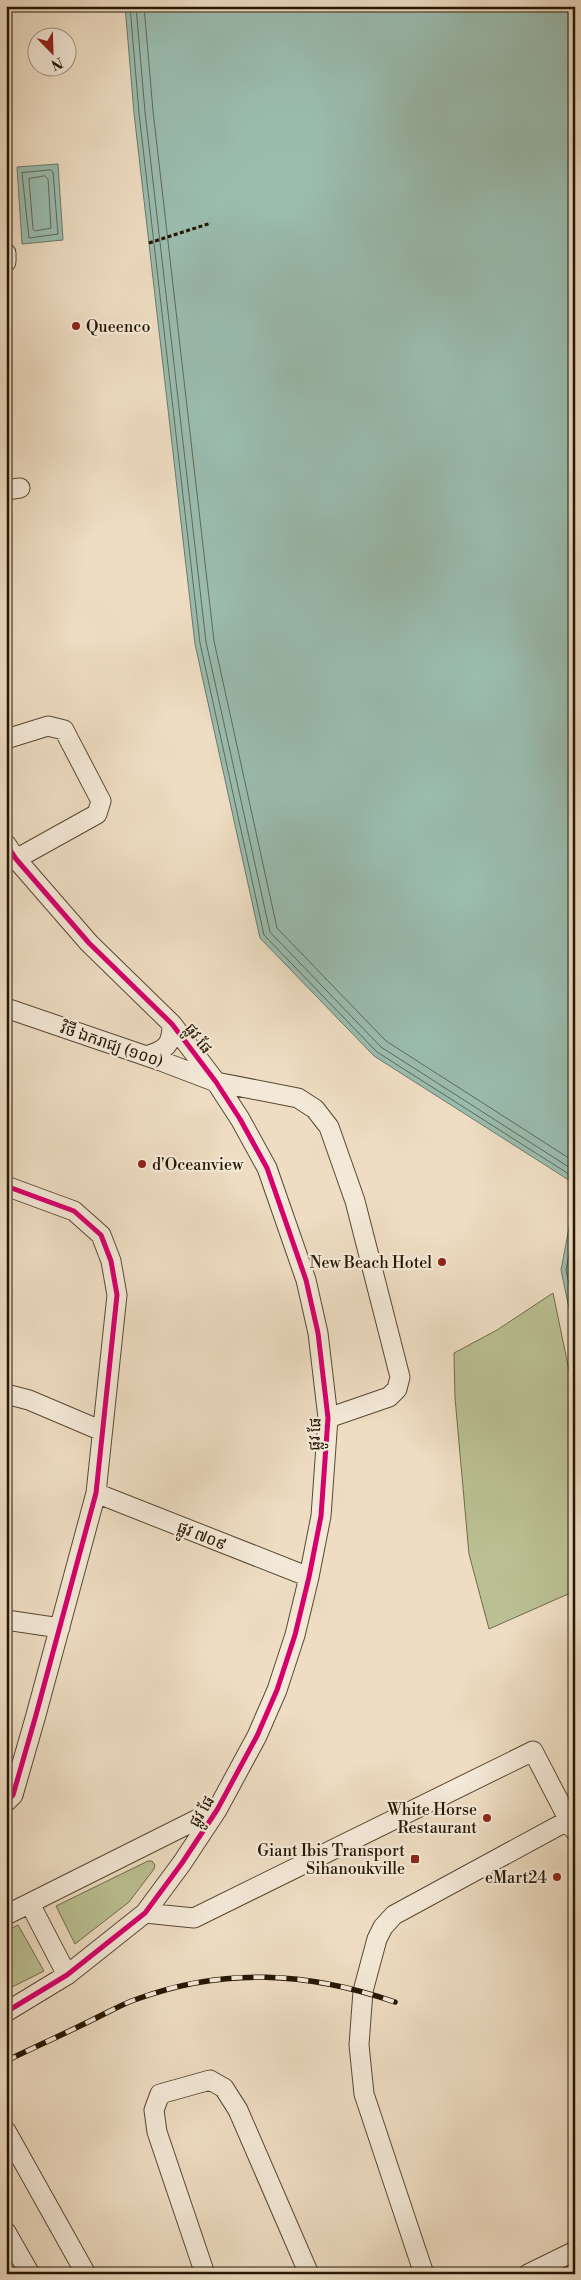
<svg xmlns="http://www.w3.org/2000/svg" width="581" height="2280" font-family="'Libre Bodoni','Noto Sans Khmer',serif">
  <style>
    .green { fill: #bac093; stroke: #706b4a }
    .water { fill: #9abcaf; stroke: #6b7a6a }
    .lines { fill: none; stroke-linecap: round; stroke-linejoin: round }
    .shore { stroke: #606958; stroke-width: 1 }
    .minor-casing { stroke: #574832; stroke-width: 21 }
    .path { stroke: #251602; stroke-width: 3; stroke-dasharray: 4 2.5; stroke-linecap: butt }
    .minor { stroke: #f4e9d8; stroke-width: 19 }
    .rail-casing { stroke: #251602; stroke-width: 5.5 }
    .rail { stroke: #f4e9d8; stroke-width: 4; stroke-dasharray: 11; stroke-linecap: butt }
    .cycleway-casing { stroke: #f4e9d8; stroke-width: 8 }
    .cycleway { stroke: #d6006c; stroke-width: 5 }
    .poi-dot { fill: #8f2418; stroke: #f4e9d8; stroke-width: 2 }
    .labels { text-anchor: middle; stroke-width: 4.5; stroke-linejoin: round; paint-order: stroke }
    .poi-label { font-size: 16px; fill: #251602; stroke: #f4e9d8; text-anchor: end }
    .street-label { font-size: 16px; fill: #251602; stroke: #f4e9d8 }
  </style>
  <rect width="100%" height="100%" fill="#eeddc3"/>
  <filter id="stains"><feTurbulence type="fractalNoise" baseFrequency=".004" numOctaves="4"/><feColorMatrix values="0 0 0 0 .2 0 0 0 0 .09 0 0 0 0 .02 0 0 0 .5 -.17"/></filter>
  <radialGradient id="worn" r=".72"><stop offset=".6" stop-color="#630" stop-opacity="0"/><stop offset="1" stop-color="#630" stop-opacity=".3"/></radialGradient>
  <path class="green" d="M553,1293L575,1399V1591L489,1629L469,1554L455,1398L454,1353L497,1330Z
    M148,1861H152L155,1865L154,1869L129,1902L75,1944L56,1906Z
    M18,1925L44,1971L6,1990V1931Z"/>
  <path class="water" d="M125,6H575V1184L374,1056L260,938L195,644L134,113Z
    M58,164L63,240L22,244L17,167Z
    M575,1196V1337L561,1270Z"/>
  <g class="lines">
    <path class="shore" d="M130,6L139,113L200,643L264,935L377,1052L575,1178
      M136,6L145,112L206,642L270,932L381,1047L575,1171
      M144,6L153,111L214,641L277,928L386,1041L575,1162
      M51,170L53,172L58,234L29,238L22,173Z
      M45,176L48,179L51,228L35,231L33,229L29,179Z
      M575,1224L566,1270L575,1312"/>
    <defs>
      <path id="minor" d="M6,253V262
        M6,490L20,488
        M6,739L48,726L64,730L101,801L97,814L16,859
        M6,844L16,859L89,943L172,1024L216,1082L240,1119L267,1168L306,1280L318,1333L328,1418L321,1516L309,1577L295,1635L277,1690L257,1736L217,1810L182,1863L145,1913L67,1975L6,2012
        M6,1008L161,1061L216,1082L298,1098L315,1109L329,1127L355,1201L400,1377L397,1389L389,1397L328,1418
        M146,1056C166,1050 172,1045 172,1024
        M6,1186L74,1211L101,1235L111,1261L117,1295L96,1493L36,1715L13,1795L6,1802
        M6,1394L29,1400L102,1431
        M96,1493L309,1577
        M6,1620L60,1628
        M30,1904L67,1975
        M145,1913L194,1918L533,1751L574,1830
        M6,1915L216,1810
        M6,2131L86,2274
        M6,2232L30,2274
        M205,2274L157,2132L154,2110L160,2094L210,2080L224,2088L238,2110L309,2274
        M424,2274L364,2094L359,2045L363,1991L377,1939L383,1927L394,1915L569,1820H575
        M528,2274L575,2251"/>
    </defs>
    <use href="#minor" class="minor-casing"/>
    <path class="path" d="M149,243L211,223"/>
    <use href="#minor" class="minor"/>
    <defs>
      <path id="rail" d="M6,2061C35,2047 64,2034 92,2020C107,2013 122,2004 137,1999C224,1967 308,1972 395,2002"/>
    </defs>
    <use href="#rail" class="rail-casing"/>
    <use href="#rail" class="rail"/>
    <defs>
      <path id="cycleway" d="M6,844L16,859L89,943L172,1024L216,1082L240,1119L267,1168L306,1280L318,1333L328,1418L321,1516L309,1577L295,1635L277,1690L257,1736L217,1810L182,1863L145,1913L67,1975L6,2012
        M6,1186L74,1211L101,1235L111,1261L117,1295L96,1493L36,1715L13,1795L6,1802"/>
    </defs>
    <use href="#cycleway" class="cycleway-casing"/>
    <use href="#cycleway" class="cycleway"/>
  </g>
  <g class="poi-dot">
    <circle cx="76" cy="326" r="5"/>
    <circle cx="142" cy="1164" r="5"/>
    <circle cx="442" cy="1262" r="5"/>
    <circle cx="487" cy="1818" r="5"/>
    <rect x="410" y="1854" width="10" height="10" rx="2.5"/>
    <circle cx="557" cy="1877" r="5"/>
  </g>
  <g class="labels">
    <g class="poi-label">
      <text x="86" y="332" text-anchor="start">Queenco</text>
      <text x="152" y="1170" text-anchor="start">d'Oceanview</text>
      <text x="432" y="1268">New Beach Hotel</text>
      <text x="477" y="1815">White Horse<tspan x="477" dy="18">Restaurant</tspan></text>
      <text x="405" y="1856">Giant Ibis Transport<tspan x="405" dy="18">Sihanoukville</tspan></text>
      <text x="547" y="1883">eMart24</text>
    </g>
    <g class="street-label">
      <text transform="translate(199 1038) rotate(53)" y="6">ផ្លូវ ផែ</text>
      <text transform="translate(112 1044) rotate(19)" y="6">វិថី ឯករាជ្យ (១០០)</text>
      <text transform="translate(314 1434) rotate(-88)" y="6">ផ្លូវ ផែ</text>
      <text transform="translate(202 1535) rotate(22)" y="6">ផ្លូវ ៧០៩</text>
      <text transform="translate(201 1811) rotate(-58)" y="6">ផ្លូវ ផែ</text>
    </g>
  </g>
  <rect width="581" height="2280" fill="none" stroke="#eeddc3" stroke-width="25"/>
  <rect x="8" y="8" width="566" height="2265" fill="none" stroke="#251602" stroke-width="2.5"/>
  <rect x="12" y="12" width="556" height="2255" fill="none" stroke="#251602"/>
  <g transform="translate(52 52) rotate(157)"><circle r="24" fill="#f4e9d8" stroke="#a19582"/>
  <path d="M0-4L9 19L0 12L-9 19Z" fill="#8f2418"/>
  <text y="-8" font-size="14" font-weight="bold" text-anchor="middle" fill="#251602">N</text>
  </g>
  <rect width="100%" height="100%" filter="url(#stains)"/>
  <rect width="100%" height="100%" fill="url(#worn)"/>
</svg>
